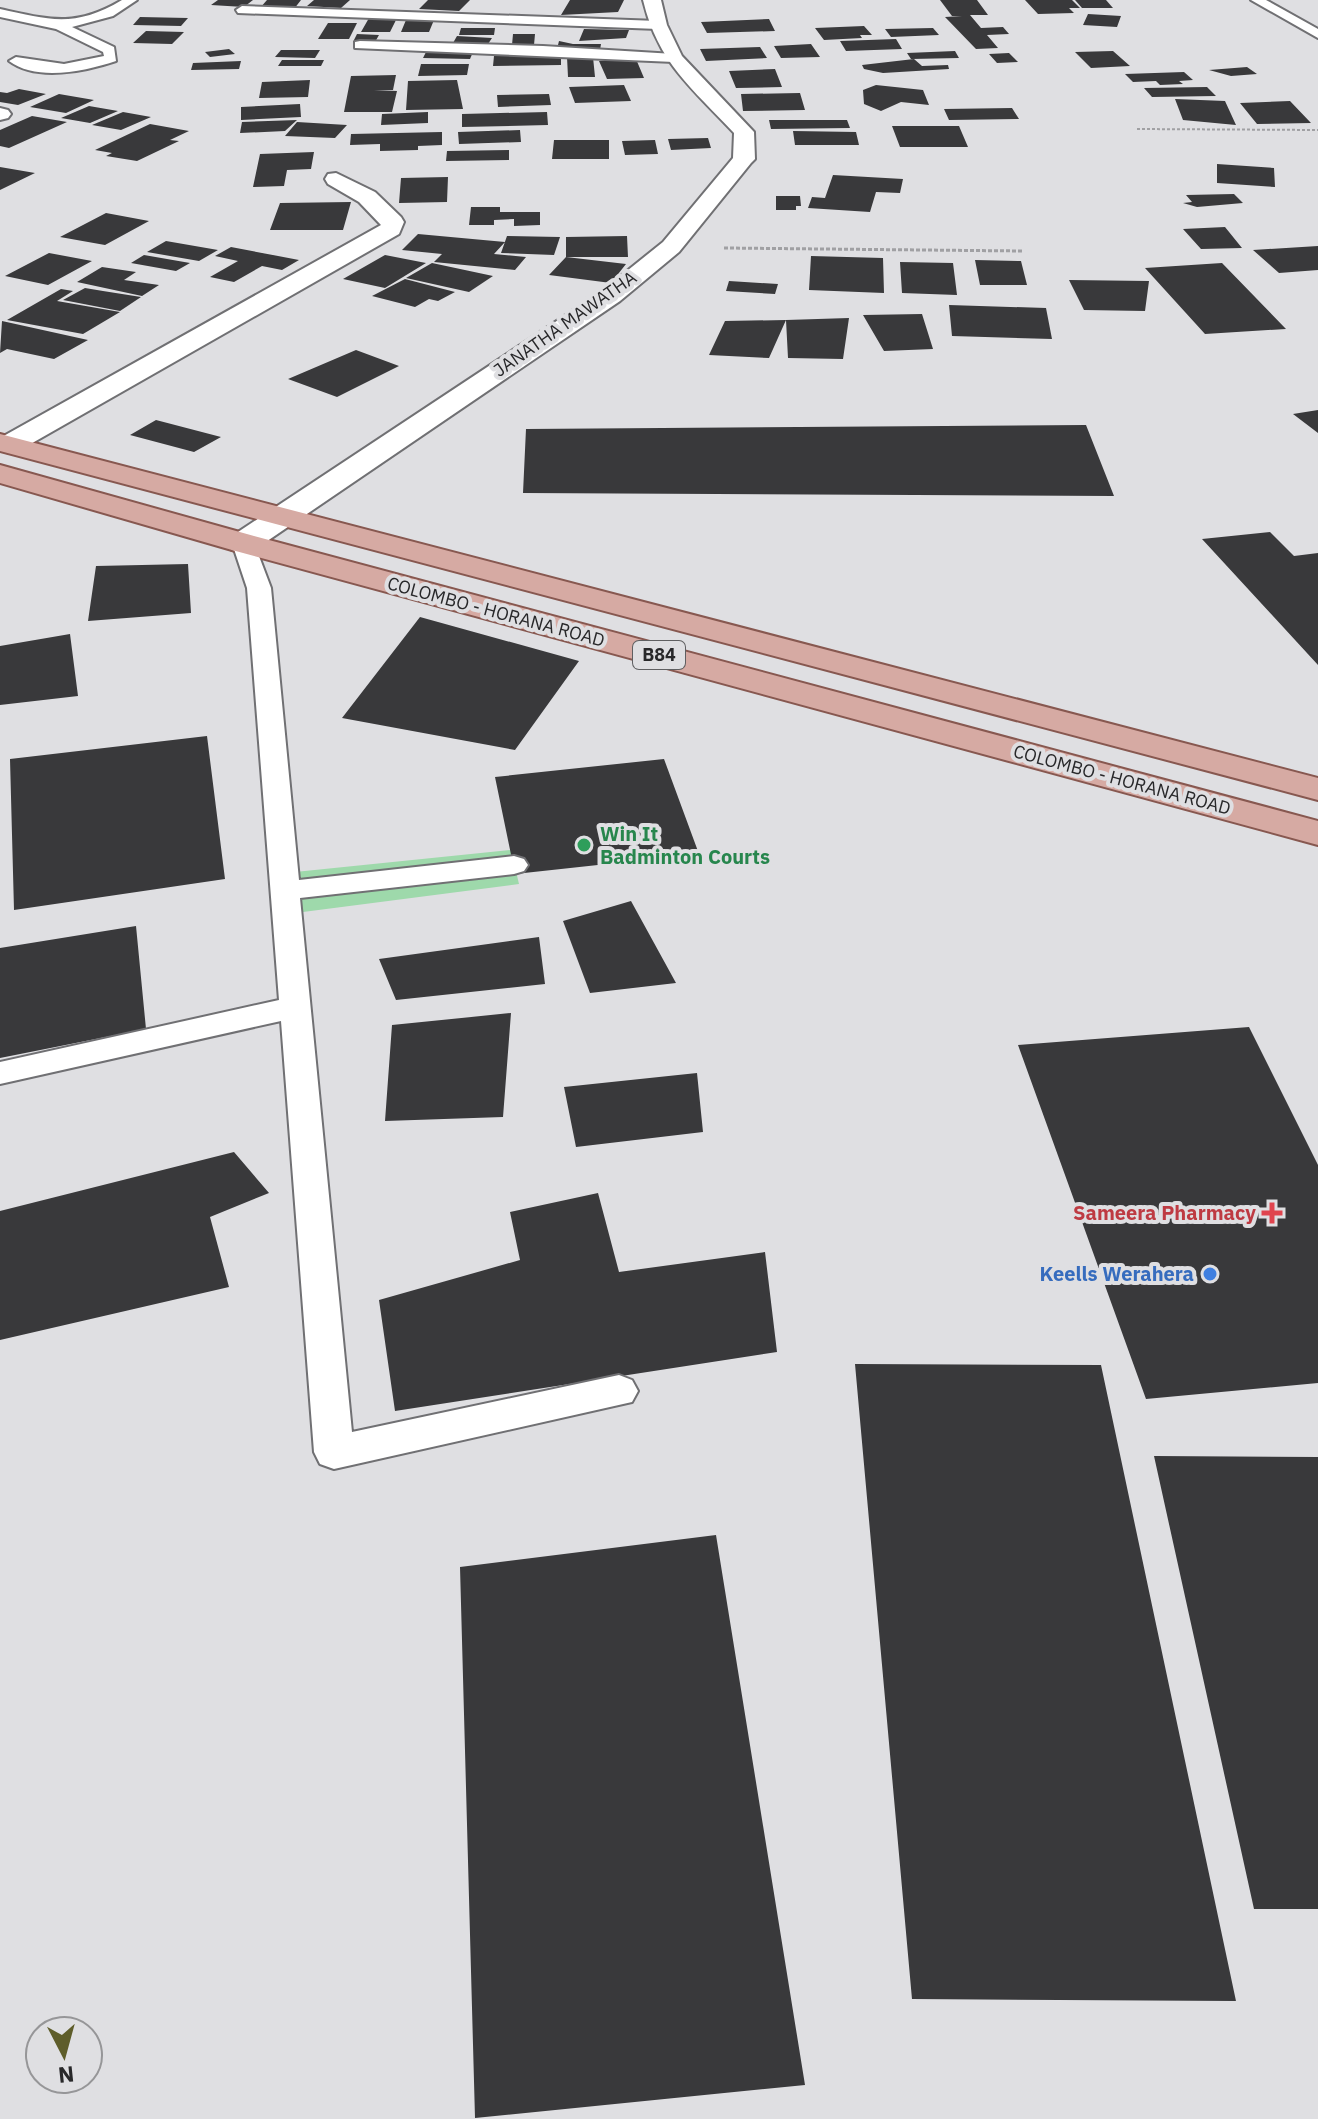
<svg xmlns="http://www.w3.org/2000/svg" width="1318" height="2119" font-family="'IBM Plex Sans',sans-serif">
  <style>
    .green { fill: #9ed9ab }
    .building { fill: #39393b }
    .lines { fill: none; stroke-linecap: round; stroke-linejoin: round }
    .service-casing { stroke: #707073; stroke-width: 4 }
    .minor-casing { stroke: #707073; stroke-width: 4 }
    .primary-casing { stroke: #875850; stroke-width: 4 }
    .path-far1 { stroke: #a0a0a3; stroke-width: 2; stroke-dasharray: 3 2; stroke-linecap: butt }
    .path { stroke: #a0a0a3; stroke-width: 3; stroke-dasharray: 4 2; stroke-linecap: butt }
    .service { fill: #fff; fill-rule: evenodd }
    .minor { fill: #fff; fill-rule: evenodd }
    .primary { fill: #d6aaa3; fill-rule: evenodd }
    .leisure-dot { fill: #2e9e5b; stroke: #dfdfe2; stroke-width: 3 }
    .health-dot { fill: #e0444e; stroke: #dfdfe2; stroke-width: 3 }
    .shop-dot { fill: #3f7fe0; stroke: #dfdfe2; stroke-width: 3 }
    .labels { text-anchor: middle; stroke-width: 8; stroke-linejoin: round; paint-order: stroke }
    .far-street-label { font-size: 18px; fill: #28282a; stroke: #dfdfe2 }
    .shield { fill: #dfdfe2; stroke: #5f5f61; stroke-width: 2 }
    .shield-label { font-size: 18px; font-weight: bold; fill: #28282a }
    .leisure-label { font-size: 20px; font-weight: bold; fill: #27864d; stroke: #dfdfe2; text-anchor: start }
    .health-label { font-size: 20px; font-weight: bold; fill: #be3a42; stroke: #dfdfe2; text-anchor: end }
    .shop-label { font-size: 20px; font-weight: bold; fill: #366cbe; stroke: #dfdfe2; text-anchor: end }
  </style>
  <rect width="100%" height="100%" fill="#dfdfe2"/>
  <path class="green" d="M511,850L519,884L303,912L295,872Z"/>
  <path class="building" d="M218,0H253L244,7L211,5Z
    M267,0H301L294,9L260,8Z
    M314,0H350L341,8L307,6Z
    M428,0H470L459,11L419,9Z
    M570,0H624L618,12L561,15Z
    M940,0H977L988,15H970L981,28L1003,27L1009,34L987,35L998,48L976,49L945,17L962,16H952Z
    M1025,0H1072L1080,8H1069L1074,13L1038,14Z
    M1075,0H1106L1113,8H1082Z
    M1088,14L1121,16L1117,27L1083,25Z
    M140,17L188,18L181,26L133,25Z
    M369,18H397L390,32H361Z
    M769,19L775,31L707,33L701,22Z
    M406,20H434L429,32H401Z
    M328,23H357L349,39H318Z
    M864,26L872,35H860L862,38L824,40L815,28Z
    M461,28H495L494,35H459Z
    M933,28L939,35L891,37L885,29Z
    M584,29L629,30L626,38L579,41Z
    M146,31L184,32L172,44L133,43Z
    M357,34L379,35L375,42H353Z
    M513,34H535L534,45H512Z
    M457,36L492,38L488,44L453,43Z
    M896,39L902,49L846,51L840,41Z
    M559,41L573,44H601L600,50L557,49Z
    M811,44L820,57L781,58L774,46Z
    M760,47L767,58L706,61L700,49Z
    M229,49L235,54L210,57L205,52Z
    M281,50H320L315,58L275,57Z
    M955,51L959,58L911,59L907,53Z
    M1113,51L1130,66L1091,68L1075,52Z
    M426,52H473L470,59L423,58Z
    M1009,53L1018,62L997,63L989,54Z
    M494,56H561V65L493,66Z
    M567,57H593L595,77H568Z
    M636,59L644,78L607,79L599,61Z
    M914,59L922,66L948,65L949,69L883,73L864,69L862,65Z
    M282,60H324L321,66H278Z
    M241,61L239,69L191,70L193,63Z
    M421,64H469L467,75L418,76Z
    M1247,67L1257,74L1231,76L1209,70Z
    M775,69L782,87L736,88L729,71Z
    M1184,72L1193,80L1179,81L1183,84L1160,85L1156,81L1133,82L1125,74Z
    M396,75L393,90H374L397,91L392,112H344L351,76Z
    M310,80L308,97L259,98L262,82Z
    M457,80L463,109L406,110L408,81Z
    M624,85L631,101L575,103L569,87Z
    M876,85L923,90L929,105L901,102L881,111L864,104L863,90Z
    M1207,87L1216,96L1152,97L1144,88Z
    M19,89L46,94L18,105L0,102V92L7,93Z
    M800,93L805,110L743,111L741,94Z
    M59,94L94,100L66,113L30,107Z
    M549,94L551,105L498,107L497,95Z
    M1175,99L1225,101L1236,125L1183,120Z
    M1290,101L1311,123L1257,124L1240,103Z
    M300,104L301,117L241,120V107Z
    M89,106L118,111L90,123L61,118Z
    M1012,108L1019,119L949,120L944,109Z
    M123,112L151,117L121,130L92,125Z
    M428,112V123L381,125L382,114Z
    M547,112L548,125L462,127V114Z
    M32,116L67,122L9,148L0,146V130Z
    M297,120L285,131L240,133L242,122Z
    M769,120H847L850,128L771,129Z
    M297,122L347,125L335,138L285,136Z
    M150,124L189,131L170,140L179,141L137,161L106,156L112,153L95,150Z
    M892,126H959L968,147H900Z
    M520,130L521,142L459,144L458,132Z
    M793,131L856,132L859,145H795Z
    M442,132V145L418,146V150L380,151V144L350,145L351,134Z
    M708,138L711,148L671,150L668,139Z
    M554,140H609V159H552Z
    M655,140L658,154L625,155L622,141Z
    M509,150V160L446,161L447,151Z
    M314,152L311,169L287,170L284,186L253,187L260,154Z
    M1217,164L1274,168L1275,187L1217,183Z
    M0,167L35,173L0,190Z
    M833,175L903,179L900,193L876,192L870,212L808,208L812,197L825,198Z
    M448,177L447,202L399,203L401,178Z
    M1234,194L1243,203L1197,207L1183,203L1192,202L1186,195Z
    M776,196H800L801,206H796V210H776Z
    M351,202L343,230H270L280,203Z
    M471,207H500V212H540V225L514,226V219L494,220V225H469Z
    M106,213L149,221L105,245L60,237Z
    M1225,227L1242,248L1201,249L1183,229Z
    M418,234L505,242L494,254L526,257L515,270L434,262L442,254L402,250Z
    M507,236L560,237L554,255L501,253Z
    M627,236L628,257H566V237Z
    M166,241L218,250L199,261L147,252Z
    M1318,246V270L1279,273L1253,250Z
    M231,247L299,260L282,270L262,266L234,282L210,277L238,261L215,256Z
    M49,253L92,261L48,285L5,276Z
    M144,255L190,263L176,271L131,263Z
    M385,255L426,263L385,288L343,279Z
    M811,256L883,258L884,293L809,290Z
    M566,257L626,264L611,283L549,275Z
    M975,260L1021,261L1027,285H980Z
    M900,262L953,263L957,295L902,293Z
    M432,263L493,276L469,292L406,278Z
    M1222,263L1286,329L1205,334L1145,268Z
    M102,267L136,272L124,280L159,285L142,296L77,282Z
    M405,279L455,292L438,301L429,299L415,307L372,296Z
    M1069,280L1149,281L1145,311L1084,310Z
    M729,281L778,284L775,294L726,291Z
    M85,288L103,291L141,297L120,311L63,300Z
    M61,289L73,291L57,301L120,312L83,334L7,320Z
    M949,305L1046,308L1052,339L952,336Z
    M922,314L933,349L884,351L863,315Z
    M849,318L843,359L788,358L786,320Z
    M786,320L769,358L709,355L725,321Z
    M2,321L88,340L54,359L7,349L0,353Z
    M356,350L399,366L337,397L288,379Z
    M1318,410V433L1293,414Z
    M156,420L221,437L194,452L130,435Z
    M1086,425L1114,496L523,493L526,429Z
    M1270,532L1294,556L1318,553V665L1202,539Z
    M188,564L191,613L88,621L96,566Z
    M420,617L579,661L515,750L342,718Z
    M70,634L78,696L0,705V646Z
    M207,736L225,879L14,910L10,759Z
    M664,759L699,854L515,874L495,777Z
    M631,901L676,983L590,993L563,921Z
    M136,926L146,1029L0,1058V948Z
    M539,937L545,984L396,1000L379,959Z
    M511,1013L503,1117L385,1121L392,1025Z
    M1249,1027L1318,1165V1383L1146,1399L1018,1045Z
    M697,1073L703,1132L576,1147L564,1087Z
    M234,1152L269,1193L210,1217L229,1287L0,1340V1211Z
    M598,1193L619,1272L765,1252L777,1352L395,1411L379,1300L520,1260L510,1212Z
    M855,1364L1101,1365L1236,2001L912,1999Z
    M1154,1456L1318,1457V1909H1254Z
    M716,1535L805,2085L475,2118L460,1567Z"/>
  <g class="lines">
    <defs>
      <path id="service" d="M122,0H137L113,16L72,27L114,47L116,61C86,71 37,82 9,61L16,57L64,64L104,56L103,52L56,29L0,17V9C50,20 75,28 122,0Z
        M1251,0H1266L1318,29V38Z
        M242,6L658,21L664,25L658,29L238,13L236,10Z
        M360,41L543,46L674,54L681,58L674,62L355,48V42Z
        M243,536L254,543L271,588L299,880L514,856L524,859L528,865L524,871L514,874L300,898L352,1432L619,1375L632,1380L638,1391L632,1402L334,1469L320,1464L314,1452L281,1021L0,1084V1062L279,1000L247,588L232,543Z"/>
      <path id="minor" d="M643,0H661L667,25L682,56L754,132L755,159L751,163L679,252L620,301L254,550L243,552L232,550L228,543L232,536L602,291L663,242L733,158L734,133C692,88 658,63 643,0Z
        M0,108L8,110L11,114L8,118L0,120Z
        M336,173L375,192L401,217L404,222L399,234L20,450L10,453L0,450V438L381,225L359,202L328,184L325,179L328,174Z"/>
      <path id="primary" d="M0,434L1318,778V800L0,451Z
        M0,465L254,536L1318,821V845L232,550L0,483Z"/>
    </defs>
    <use href="#service" class="service-casing"/>
    <use href="#minor" class="minor-casing"/>
    <use href="#primary" class="primary-casing"/>
    <path class="path-far1" d="M1137,129L1318,130"/>
    <path class="path" d="M724,248L1023,251"/>
    <use href="#service" class="service"/>
    <use href="#minor" class="minor"/>
    <use href="#primary" class="primary"/>
  </g>
  <circle class="leisure-dot" cx="584" cy="845" r="8"/>
  <path class="health-dot" d="M1268 1201h8v8h8v8h-8v8h-8v-8h-8v-8h8z"/>
  <circle class="shop-dot" cx="1210" cy="1274" r="8"/>
  <g class="labels">
    <g class="far-street-label">
      <text transform="translate(565 324) rotate(-35)" y="6">JANATHA MAWATHA</text>
      <text transform="translate(496 612) rotate(15)" y="6">COLOMBO - HORANA ROAD</text>
      <text transform="translate(1122 780) rotate(15)" y="6">COLOMBO - HORANA ROAD</text>
    </g>
    <rect class="shield" x="633" y="641" width="52" height="28" rx="6"/>
    <g class="shield-label">
      <text x="659" y="661">B84</text>
    </g>
    <g class="leisure-label">
      <text x="600" y="841">Win It<tspan x="600" dy="23">Badminton Courts</tspan></text>
    </g>
    <g class="health-label">
      <text x="1256" y="1220">Sameera Pharmacy</text>
    </g>
    <g class="shop-label">
      <text x="1194" y="1281">Keells Werahera</text>
    </g>
  </g>
  <g transform="translate(64 2055) rotate(174)"><circle r="38" fill="#dfdfe2" stroke="#969698" stroke-width="2"/>
  <path d="M0-6L14 30L0 20L-14 30Z" fill="#5e5d2a"/>
  <text y="-12" font-size="22" font-weight="bold" text-anchor="middle" fill="#28282a">N</text>
  </g>
</svg>
